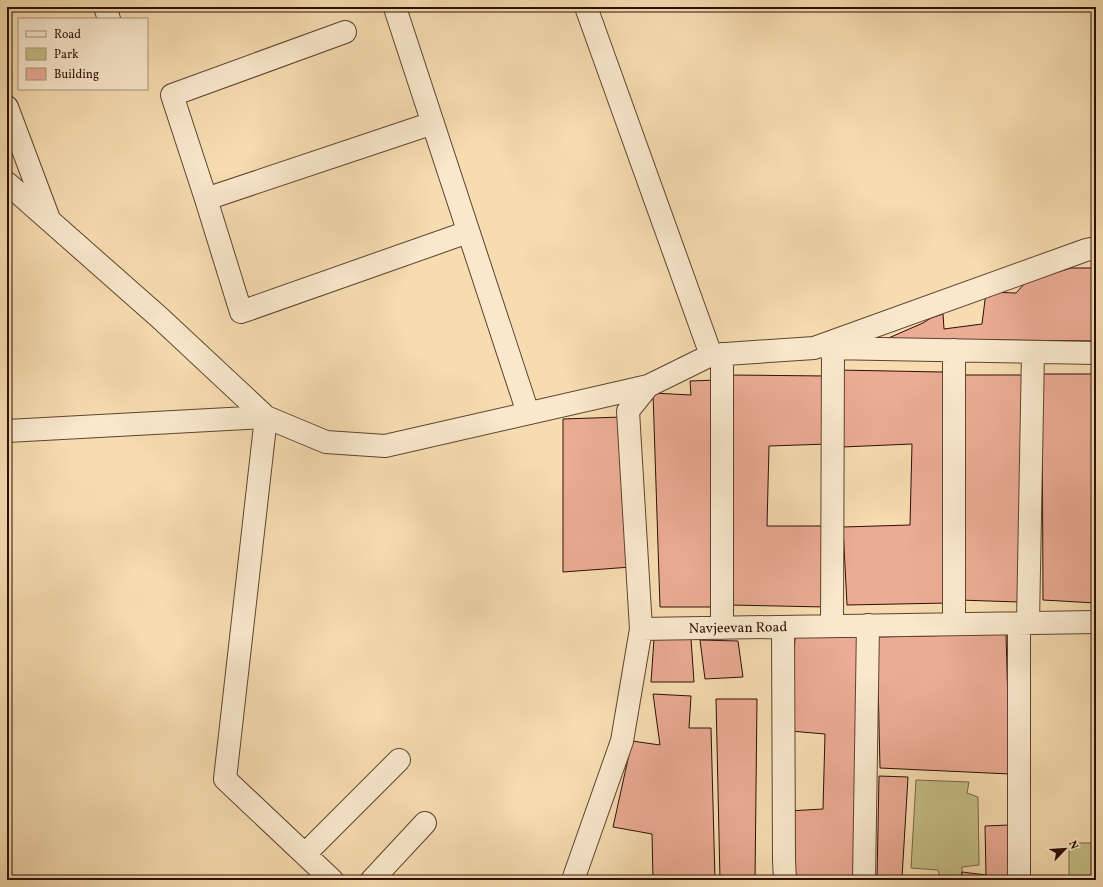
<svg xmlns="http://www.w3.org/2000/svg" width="1103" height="887" font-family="Vollkorn,serif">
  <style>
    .green { fill: #c4be86; stroke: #786746 }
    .building { fill: #ebab94; stroke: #2c1005 }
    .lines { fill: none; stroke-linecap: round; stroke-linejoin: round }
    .street-casing { stroke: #5e4330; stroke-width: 24 }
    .street { stroke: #f9e8cc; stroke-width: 22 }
    .labels { text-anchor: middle; stroke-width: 3; stroke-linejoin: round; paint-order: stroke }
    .street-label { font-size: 14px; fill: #2c1005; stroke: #f9e8cc }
  </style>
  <rect width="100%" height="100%" fill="#f6dcb0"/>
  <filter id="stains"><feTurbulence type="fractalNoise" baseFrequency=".005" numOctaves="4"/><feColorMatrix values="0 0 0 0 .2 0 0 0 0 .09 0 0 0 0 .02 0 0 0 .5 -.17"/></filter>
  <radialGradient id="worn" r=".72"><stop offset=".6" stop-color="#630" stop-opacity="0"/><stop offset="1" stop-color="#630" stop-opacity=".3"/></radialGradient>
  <path class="green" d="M916,780L969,782L967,793L978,797L979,865L962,867V880H941L938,870L911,868Z
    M1069,843H1096V880H1069Z"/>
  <path class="building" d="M1071,268H1096V341L889,339L877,343L923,323L931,318L943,314L944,329L982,324L986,292L1016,293L1026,282Z
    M944,367L948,603L847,605L843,527L910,525L912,444L842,447L837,370L942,372Z
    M1042,374H1096V603L1043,600Z
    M731,375L827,376L829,444L769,446L767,526H826V607L730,605Z
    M961,375H1023L1019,602L959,600Z
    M717,380L718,607H660L653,393L691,395L690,381Z
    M622,417L631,567L563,572V419Z
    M1006,634L1010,774L880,768L877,637Z
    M795,637H859L858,880H789V811L823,809L825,734L790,731Z
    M654,639H691L694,682H651Z
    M700,640L738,641L743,677L705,679Z
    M653,694L691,696L689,728H711L715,880H653L652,834L613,827L632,741L660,745Z
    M716,699H757L755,880H720Z
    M879,776L908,777L902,878H934L933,880H877Z
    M1009,825L1010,880H961L962,872L986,875L985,826Z"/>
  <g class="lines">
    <defs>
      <path id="street" d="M105,7L109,19
        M586,7L711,355
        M396,11L528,413
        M7,107L49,219
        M433,123L206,199L241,312L468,232
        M7,183L160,318L266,417L225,779L332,880
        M206,199L172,95L345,32
        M827,348L1096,353
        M954,350V624
        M722,354V628
        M7,431L266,417L326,442L385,446L648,386
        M1019,623V880
        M1028,623L1033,352
        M832,626L833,348
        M783,627L784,860L785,880
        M641,629L628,411L648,386L711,355L814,348L1086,250L1096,248
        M305,854L399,760
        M372,880L425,823
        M573,880L622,741L641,629L1096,622
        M864,880L868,625"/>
    </defs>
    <use href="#street" class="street-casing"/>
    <use href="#street" class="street"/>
  </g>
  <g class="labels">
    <g class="street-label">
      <text transform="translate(738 627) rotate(-1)" y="5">Navjeevan Road</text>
    </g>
  </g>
  <rect width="1103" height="887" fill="none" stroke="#f6dcb0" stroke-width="24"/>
  <rect x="8" y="8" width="1087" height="871" fill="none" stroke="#2c1005" stroke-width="2"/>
  <rect x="12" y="12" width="1079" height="863" fill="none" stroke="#2c1005"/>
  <rect x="18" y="18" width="130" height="72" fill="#f9e8cc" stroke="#a7927c"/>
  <rect x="26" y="31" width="20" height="6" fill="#f9e8cc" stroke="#a7927c"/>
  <text x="54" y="38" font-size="12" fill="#2c1005">Road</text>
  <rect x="26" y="48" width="20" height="12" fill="#c4be86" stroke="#a7927c"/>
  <text x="54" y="58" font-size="12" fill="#2c1005">Park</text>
  <rect x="26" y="68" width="20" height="12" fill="#ebab94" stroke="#a7927c"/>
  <text x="54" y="78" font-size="12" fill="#2c1005">Building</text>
  <g transform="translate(1065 849) rotate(65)" stroke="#f9e8cc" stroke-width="3" paint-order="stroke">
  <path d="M0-3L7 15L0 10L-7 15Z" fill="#2c1005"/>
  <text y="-6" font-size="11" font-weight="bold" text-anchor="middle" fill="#2c1005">N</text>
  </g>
  <rect width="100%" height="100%" filter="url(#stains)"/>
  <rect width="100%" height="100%" fill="url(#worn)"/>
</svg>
